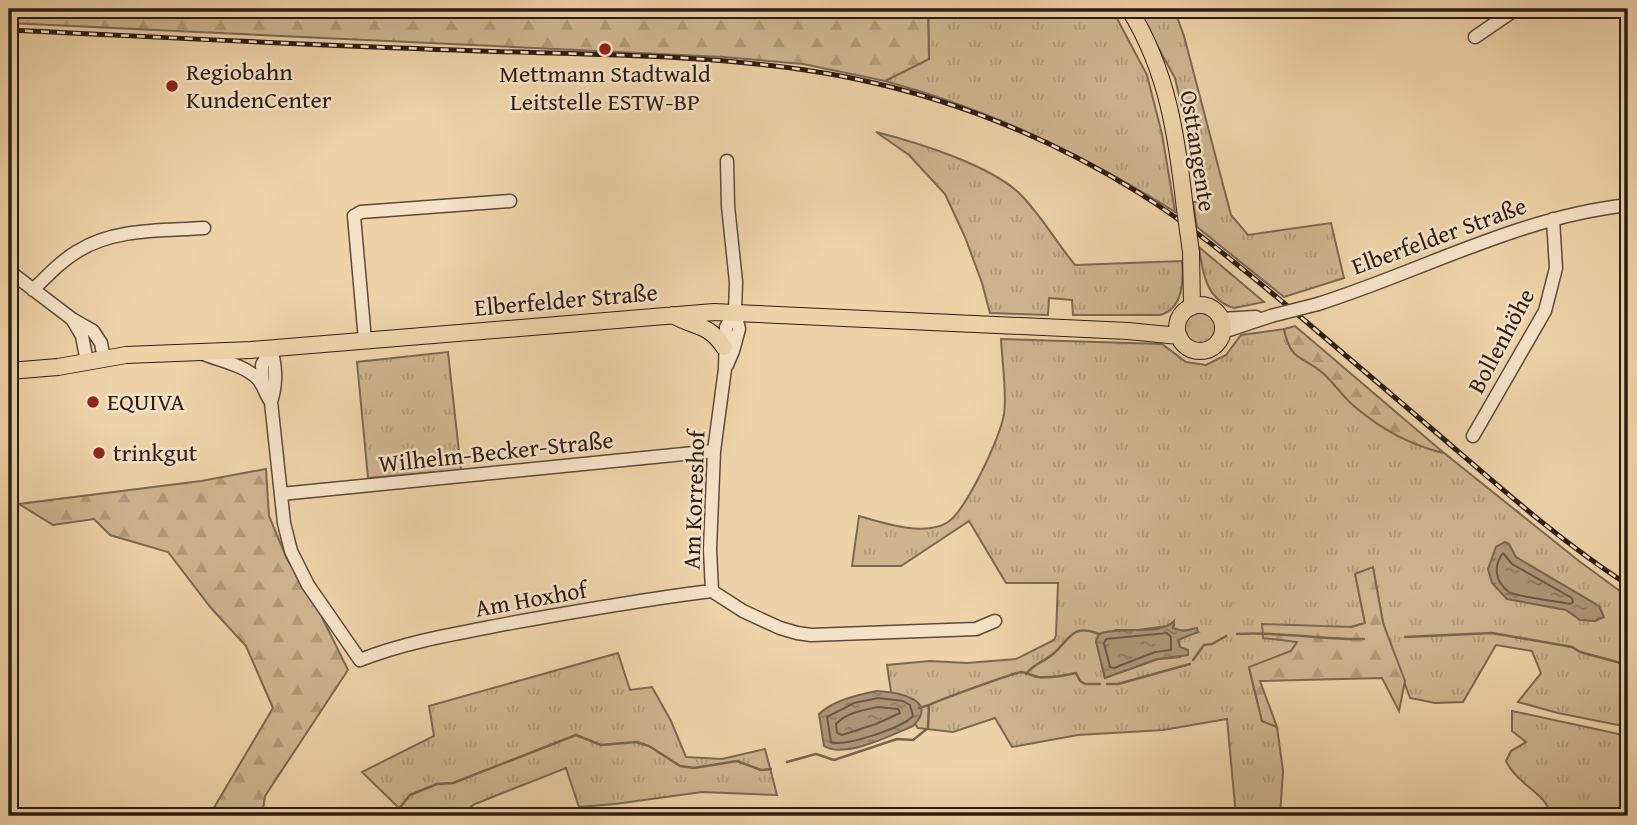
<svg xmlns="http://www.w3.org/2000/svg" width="1637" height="825" font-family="'Gentium Book Plus',serif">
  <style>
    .grass { fill: url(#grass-tufts); stroke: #7c6852; stroke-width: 2; fill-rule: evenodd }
    .forest { fill: url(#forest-firs); stroke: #7c6852; stroke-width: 2 }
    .water { fill: url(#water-ripples); stroke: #79654f; stroke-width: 2 }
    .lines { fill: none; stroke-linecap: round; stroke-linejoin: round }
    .shore { stroke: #6c5845; stroke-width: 2 }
    .stream { stroke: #79654f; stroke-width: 2.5 }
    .minor-casing { stroke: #5c4a39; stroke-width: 15 }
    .major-casing { stroke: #2c1c14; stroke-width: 18 }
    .minor { stroke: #f4e2c6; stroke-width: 12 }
    .major { stroke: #eed3a8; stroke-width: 16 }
    .rail-casing { stroke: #2c1c14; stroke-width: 5 }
    .rail { stroke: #f4e2c6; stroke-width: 2.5; stroke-dasharray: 8; stroke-linecap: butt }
    .minor-bridge-casing { stroke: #5c4a39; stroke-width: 15; stroke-linecap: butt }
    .major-bridge-casing { stroke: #2c1c14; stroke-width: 18; stroke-linecap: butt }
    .minor-bridge { stroke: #f4e2c6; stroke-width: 12 }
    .major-bridge { stroke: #eed3a8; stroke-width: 16 }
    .poi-dot { fill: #8f2418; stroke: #f4e2c6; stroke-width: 2.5 }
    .labels { text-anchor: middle; stroke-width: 5; stroke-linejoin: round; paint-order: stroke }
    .poi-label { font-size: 24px; fill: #2c1c14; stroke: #f4e2c6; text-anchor: start }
    .street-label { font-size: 24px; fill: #2c1c14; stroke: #f4e2c6 }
  </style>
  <defs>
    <pattern id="grass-tufts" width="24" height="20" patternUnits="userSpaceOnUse" patternTransform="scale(1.75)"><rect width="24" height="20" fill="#cdb48f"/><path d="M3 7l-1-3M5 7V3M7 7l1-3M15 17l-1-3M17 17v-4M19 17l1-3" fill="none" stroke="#b09a7a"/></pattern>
    <pattern id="forest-firs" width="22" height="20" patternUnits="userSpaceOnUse" patternTransform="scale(1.75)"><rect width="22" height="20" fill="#cdb48f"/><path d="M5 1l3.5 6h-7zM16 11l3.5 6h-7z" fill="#b09a7a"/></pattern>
    <pattern id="water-ripples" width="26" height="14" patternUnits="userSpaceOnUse" patternTransform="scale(1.75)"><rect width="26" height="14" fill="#ac9576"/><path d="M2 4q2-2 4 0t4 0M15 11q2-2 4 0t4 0" fill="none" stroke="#8c7960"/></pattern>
  </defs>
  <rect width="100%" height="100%" fill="#eed3a8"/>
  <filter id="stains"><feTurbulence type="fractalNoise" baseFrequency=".00286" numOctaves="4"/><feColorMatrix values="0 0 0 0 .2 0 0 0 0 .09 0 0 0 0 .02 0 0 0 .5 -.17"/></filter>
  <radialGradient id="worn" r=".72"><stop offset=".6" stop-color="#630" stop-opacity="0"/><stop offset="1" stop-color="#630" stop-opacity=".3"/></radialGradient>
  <path class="grass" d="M928,9H1112L1147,75L1162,134L1175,212C1083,154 991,110 885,81L929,59Z
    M1137,9H1174L1184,36L1231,215L1248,235L1331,223L1344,278L1284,297L1197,227L1193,202H1204L1175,78Z
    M876,132C916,142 994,166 1022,196C1042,217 1057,243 1075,265L1182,261C1184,280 1183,309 1160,315H1073L1072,300L1049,298L1048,315L990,313L982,283L965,237L945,194L909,155Z
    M1199,247L1264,302L1234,308C1206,300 1202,271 1199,247Z
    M1183 328a18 18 0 1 1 36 0a18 18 0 1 1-36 0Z
    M1284,329C1291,363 1303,355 1324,374C1335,384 1343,397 1354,406C1381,429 1409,445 1444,453L1579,561L1628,597V727L1558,713L1518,702L1541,673L1532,651L1496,645L1463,702L1435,703L1410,698L1383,623L1373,568L1355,574L1365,623L1298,641L1291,651L1249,668L1262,721L1277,727L1283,771L1280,816H1236L1227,719L1163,730L1078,735L1012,747L995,718L953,732L918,728L891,692L887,665L930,661L967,663L1016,659L1054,640L1056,635L1058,583H1006L969,521L901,566H852L859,516C882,523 926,537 948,522C967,509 1000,437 1004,414C1007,394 1002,360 1001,339L1162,344L1186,362L1206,365L1226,355L1241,335ZM1174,625L1173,629C1182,633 1189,628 1198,632L1179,638L1180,657L1158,659L1105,678L1096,641L1116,630H1138Z
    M448,352L461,470L368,478L357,362Z
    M618,653L630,690L652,687L671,721L686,757L722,759L765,749L777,795L702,792L615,804L579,807L566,768L475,804L457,816H393L399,808L362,772L434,736L429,706Z
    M1512,711L1628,736V816H1551C1547,793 1517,785 1506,761L1511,751L1526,742L1512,731Z"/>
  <path class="forest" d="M9,9L142,11L146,9H928L929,59L885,81L803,64L723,57L9,23Z
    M1295,326L1444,453C1409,445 1381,429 1354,406C1343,397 1335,384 1324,374C1303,355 1291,363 1284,329Z
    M266,469L269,516L287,559L314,601L348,670L265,796L262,816H209L273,708L246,646L211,608L168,552L110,535L94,519L53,525L19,504L201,481Z
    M1373,567L1383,623L1405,681L1399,711L1382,678L1260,681L1277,727L1262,721L1249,667L1291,651L1297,642L1263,638L1262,624L1352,627L1365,623L1355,574Z"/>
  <path class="water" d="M1505,542L1509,544L1516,557L1599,606L1604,617L1595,621L1580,620L1566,610L1507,599L1492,583L1488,569L1496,547Z
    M1174,621L1173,628L1183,631L1197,628L1198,632L1178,640L1180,647L1188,650V655L1157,659L1105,678L1096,641L1099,634C1120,625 1159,637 1174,621Z
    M877,691C896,692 940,699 913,726C892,735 844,759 824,746L819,714C834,700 858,695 877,691Z"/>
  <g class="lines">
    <path class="shore" d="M1503,553L1512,564L1572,598L1573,602L1570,604C1557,601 1518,597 1509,592C1495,582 1493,566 1503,553Z
      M1167,633L1171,637V650L1155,652L1114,668L1110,667L1104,643L1106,639Z
      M878,698L903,701L910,705L913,716C902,728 845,747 831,742L827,717L854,703Z
      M878,707L898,709L900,713L876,724L842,735L837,733L836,724C846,713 863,710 878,707Z"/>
    <path class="stream" d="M1237,634C1279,631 1322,640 1364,639
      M1405,637L1492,633L1572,647L1580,652L1628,665
      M1193,660L1204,645L1212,644L1226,636
      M1026,674C1034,664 1043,662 1053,654C1070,640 1071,623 1099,634
      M1107,684H1118L1190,664
      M919,708L929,705
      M787,762L816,754L834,760L897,739L913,740L928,728L929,705C939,700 1016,672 1022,672C1027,673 1033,676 1038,677C1051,678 1063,676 1076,673L1080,681L1085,684H1100
      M393,816L410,795L437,784L453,783L576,735L601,745L636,742L649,746L680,766L694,768L737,761L761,770L771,769"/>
    <defs>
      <path id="minor" d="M1475,37L1516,9
        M9,271L72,319L93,331L101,343L104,359
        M33,290C47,276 61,261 78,251C115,228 162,231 204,228
        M1318,304C1422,271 1519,217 1628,205
        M72,319L82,336L87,362
        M1221,319L1256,317
        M1223,332L1271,316
        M365,340L354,216L361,212L510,201
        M271,349C276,366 277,384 271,402
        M201,353C218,360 244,365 257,378C264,385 265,394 271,402L284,523L291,551L308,585L360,660C408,641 460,633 511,623C578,611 645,599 712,591
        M727,365L733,351L739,329L735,312L736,282L728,206L727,161
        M263,387L262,365L271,349
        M1473,436L1545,311L1556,268L1553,219
        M281,494L714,451
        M712,591L743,611L780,628L797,633L811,635L976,629L995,621
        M712,591L710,549L714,451L725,369L726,327L735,312"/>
      <path id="major" d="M1129,9C1168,71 1177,138 1185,209
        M1191,252L1192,307
        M1177 328a23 23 0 1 1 46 0a23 23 0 1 1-46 0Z
        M673,315C695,328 708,323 724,347
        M9,371L58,367L126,355L251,350L714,312L1128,331L1179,336"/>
    </defs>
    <use href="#minor" class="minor-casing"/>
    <use href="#major" class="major-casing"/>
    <use href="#minor" class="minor"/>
    <use href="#major" class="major"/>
    <defs>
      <path id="rail" d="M9,30C158,37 307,45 456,50C572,55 691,53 805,70C923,87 1038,130 1139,193C1195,228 1245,271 1296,313C1346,356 1396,398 1446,441C1504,491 1563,543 1628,585"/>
    </defs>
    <use href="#rail" class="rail-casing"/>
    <use href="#rail" class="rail"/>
    <defs>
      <path id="minor-bridge" d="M1271,316L1318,304"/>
      <path id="major-bridge" d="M1185,209L1191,252"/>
    </defs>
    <use href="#minor-bridge" class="minor-bridge-casing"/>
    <use href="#major-bridge" class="major-bridge-casing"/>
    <use href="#minor-bridge" class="minor-bridge"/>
    <use href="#major-bridge" class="major-bridge"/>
  </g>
  <g class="poi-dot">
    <circle cx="605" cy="49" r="7"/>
    <circle cx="172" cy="86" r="7"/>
    <circle cx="93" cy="402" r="7"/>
    <circle cx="99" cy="453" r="7"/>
  </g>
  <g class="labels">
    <g class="poi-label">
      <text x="186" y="80">Regiobahn<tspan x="186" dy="28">KundenCenter</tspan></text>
      <text x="605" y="82" text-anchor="middle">Mettmann Stadtwald<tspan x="605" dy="28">Leitstelle ESTW-BP</tspan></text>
      <text x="107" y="410">EQUIVA</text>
      <text x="113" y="461">trinkgut</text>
    </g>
    <g class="street-label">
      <text transform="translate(1198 151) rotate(81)" y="8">Osttangente</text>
      <text transform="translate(1439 236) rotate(-20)" y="8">Elberfelder Straße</text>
      <text transform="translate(566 300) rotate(-5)" y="8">Elberfelder Straße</text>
      <text transform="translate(1501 341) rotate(-62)" y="8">Bollenhöhe</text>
      <text transform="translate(496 452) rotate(-6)" y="8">Wilhelm-Becker-Straße</text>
      <text transform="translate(694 500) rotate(-88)" y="8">Am Korreshof</text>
      <text transform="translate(531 599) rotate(-10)" y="8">Am Hoxhof</text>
    </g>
  </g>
  <rect width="1637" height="825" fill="none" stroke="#eed3a8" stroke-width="35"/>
  <rect x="10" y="10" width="1616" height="804" fill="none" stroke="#2c1c14" stroke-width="3.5"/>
  <rect x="18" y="18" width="1602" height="790" fill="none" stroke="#2c1c14" stroke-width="2"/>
  <rect width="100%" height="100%" filter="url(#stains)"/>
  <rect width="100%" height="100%" fill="url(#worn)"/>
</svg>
